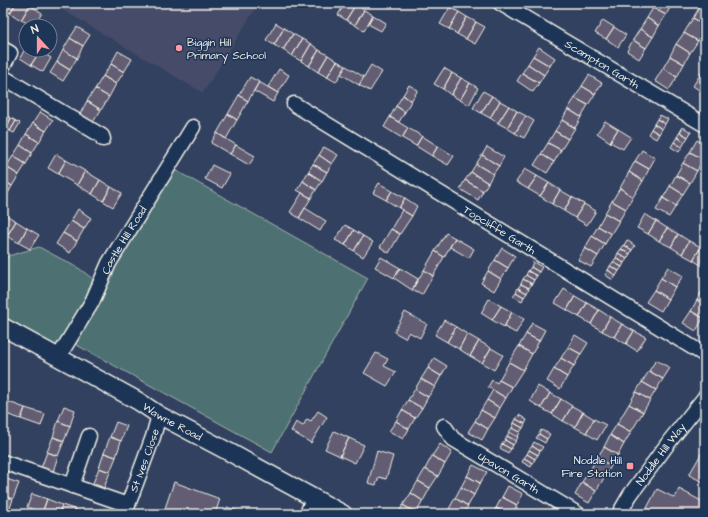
<svg xmlns="http://www.w3.org/2000/svg" width="708" height="517" font-family="'Architects Daughter',sans-serif">
  <style>
    .built { fill: #444c68 }
    .green { fill: #4e7172; stroke: #a1b1ad }
    .building { fill: #625d72; stroke: #f4f1e8 }
    .lines { fill: none; stroke-linecap: round; stroke-linejoin: round }
    .minor-casing { stroke: #f4f1e8; stroke-width: 17 }
    .tertiary-casing { stroke: #f4f1e8; stroke-width: 20 }
    .minor { stroke: #1d3557; stroke-width: 14 }
    .tertiary { stroke: #1d3557; stroke-width: 17 }
    .poi-dot { fill: #ff9aa2; stroke: #1d3557; stroke-width: 1.5 }
    .labels { text-anchor: middle; stroke-width: 3; stroke-linejoin: round; paint-order: stroke }
    .poi-label { font-size: 11px; fill: #f4f1e8; stroke: #1d3557; text-anchor: start }
    .street-label { font-size: 11px; fill: #f4f1e8; stroke: #1d3557 }
  </style>
  <rect width="100%" height="100%" fill="#32415f"/>
  <filter id="ink" filterUnits="userSpaceOnUse"><feTurbulence type="fractalNoise" baseFrequency=".025" numOctaves="2"/><feDisplacementMap in="SourceGraphic" scale="8" xChannelSelector="R" yChannelSelector="G"/><feConvolveMatrix kernelMatrix="1 2 1 2 8 2 1 2 1" color-interpolation-filters="sRGB"/></filter>
  <g filter="url(#ink)">
    <path class="built" d="M51,3H259L203,93Z"/>
    <path class="green" d="M173,169L368,278L272,452L73,343L113,267Z
      M39,247L80,269L94,280L87,300L57,347L3,316V265L8,256Z"/>
    <path class="building" d="M3,3H16L10,13L3,9Z
      M16,3H26L30,5L21,20L10,13Z
      M345,3H353L356,4L346,20L338,15Z
      M656,3H670L672,4L666,15L653,8Z
      M702,3H705V25L693,18Z
      M356,4L364,10L355,25L346,20Z
      M30,5L42,13L34,26L21,20Z
      M450,7L459,12L449,29L440,24Z
      M653,8L666,15L659,26L647,18Z
      M364,10L373,15L364,31L355,25Z
      M459,12L467,17L457,34L449,29Z
      M373,15L386,23L381,31L368,24Z
      M467,17L476,22L466,39L457,34Z
      M647,18L659,26L653,37L640,29Z
      M693,18L705,25V30L698,41L684,33Z
      M603,20L614,27L606,39L595,33Z
      M476,22L485,27L475,44L466,39Z
      M276,23L284,28L274,45L266,40Z
      M77,27L90,35L83,46L70,38Z
      M614,27L626,35L618,47L606,39Z
      M284,28L293,34L283,50L274,45Z
      M640,29L653,37L646,48L633,40Z
      M684,33L698,41L690,53L676,44Z
      M293,34L302,39L292,56L283,50Z
      M70,38L83,46L77,58L63,50Z
      M302,39L311,44L301,61L292,56Z
      M633,40L646,48L639,59L627,51Z
      M311,44L319,50L309,66L301,61Z
      M676,44L690,53L684,64L670,56Z
      M26,47V50L40,51L31,65L20,58Z
      M539,47L555,58L550,66L533,56Z
      M63,50L77,58L70,70L57,62Z
      M319,50L328,55L318,72L309,66Z
      M40,51L51,58L43,72L31,65Z
      M118,51L132,59L124,72L111,64Z
      M328,55L337,61L327,77L318,72Z
      M533,56L550,66L544,75L528,64Z
      M670,56L684,64L677,77L663,68Z
      M337,61L346,66L336,82L327,77Z
      M57,62L70,70L63,81L50,73Z
      M111,64L124,72L116,84L103,76Z
      M528,64L544,75L539,83L522,73Z
      M371,65L382,72L370,91L359,85Z
      M346,66L364,77L359,85L341,74Z
      M444,68L452,73L443,89L434,84Z
      M663,68L677,77L669,90L655,81Z
      M279,69L289,75L278,93L268,87Z
      M452,73L461,78L451,95L443,89Z
      M522,73L539,83L533,92L517,81Z
      M701,73L705,76V94L693,86Z
      M589,75L602,83L595,94L582,86Z
      M103,76L116,84L109,97L95,89Z
      M250,77L259,82L248,101L239,95Z
      M461,78L470,83L460,100L451,95Z
      M259,82L278,93L273,102L254,91Z
      M470,83L478,88L469,105L460,100Z
      M409,85L418,90L411,101L403,95Z
      M582,86L595,94L588,105L575,98Z
      M95,89L109,97L101,110L87,101Z
      M483,91L492,96L481,113L473,108Z
      M239,95L248,101L237,120L228,114Z
      M403,95L411,101L405,112L396,106Z
      M492,96L500,101L490,118L481,113Z
      M575,98L588,105L581,117L568,109Z
      M87,101L101,110L93,122L80,114Z
      M500,101L509,106L498,123L490,118Z
      M396,106L405,112L399,122L390,117Z
      M509,106L517,111L507,128L498,123Z
      M568,109L581,117L575,128L562,120Z
      M517,111L526,116L515,133L507,128Z
      M40,112L53,120L46,131L33,123Z
      M228,114L237,120L226,139L217,133Z
      M660,115L668,119L665,124L657,119Z
      M7,116L11,118L6,129L3,127V123Z
      M526,116L534,121L524,138L515,133Z
      M390,117L408,128L402,138L384,127Z
      M11,118L16,121L10,131L6,129Z
      M657,119L665,124L662,129L654,124Z
      M562,120L575,128L568,139L555,131Z
      M16,121L20,123L14,133L10,131Z
      M605,121L618,129L610,142L597,133Z
      M33,123L46,131L39,142L26,134Z
      M654,124L662,129L659,134L651,129Z
      M683,127L691,132L688,137L680,132Z
      M408,128L422,136L416,146L402,138Z
      M618,129L631,137L623,149L610,142Z
      M651,129L659,134L656,139L648,134Z
      M555,131L568,139L561,150L548,143Z
      M680,132L688,137L685,142L677,137Z
      M217,133L236,145L230,154L211,143Z
      M26,134L39,142L32,153L20,145Z
      M422,136L438,146L432,156L416,146Z
      M677,137L685,142L682,147L674,142Z
      M697,140L705,145V157L703,159L690,152Z
      M674,142L682,147L679,152L671,147Z
      M548,143L561,150L554,162L541,154Z
      M20,145L32,153L26,164L13,156Z
      M236,145L255,156L249,165L230,154Z
      M438,146L454,156L448,165L432,156Z
      M324,147L338,155L332,164L319,155Z
      M487,147L504,157L499,166L482,155Z
      M642,150L655,158L649,169L635,161Z
      M690,152L703,159L697,171L683,163Z
      M56,154L66,160L58,174L48,168Z
      M541,154L554,162L547,173L534,165Z
      M319,155L332,164L327,172L313,164Z
      M482,155L499,166L493,174L476,164Z
      M13,156L26,164L19,175L6,167Z
      M66,160L85,171L77,185L58,174Z
      M635,161L649,169L643,181L629,172Z
      M683,163L697,171L690,183L676,175Z
      M313,164L327,172L322,181L308,172Z
      M476,164L493,174L488,183L471,172Z
      M212,165L230,174L222,188L205,179Z
      M6,167L19,175L12,186L3,180V172Z
      M525,169L537,176L528,189L516,182Z
      M85,171L100,180L92,194L77,185Z
      M308,172L322,181L316,190L303,181Z
      M471,172L488,183L483,191L465,180Z
      M629,172L643,181L633,197L620,188Z
      M676,175L690,183L683,194L670,186Z
      M537,176L549,183L540,196L528,189Z
      M3,180L12,186L6,197L3,195Z
      M100,180L111,187L103,201L92,194Z
      M465,180L483,191L478,200L460,189Z
      M303,181L316,190L311,198L297,190Z
      M379,183L392,191L386,200L373,193Z
      M549,183L560,190L552,204L540,196Z
      M670,186L683,194L676,206L663,198Z
      M111,187L122,193L113,207L103,201Z
      M620,188L633,197L626,209L612,201Z
      M560,190L572,197L564,211L552,204Z
      M392,191L405,198L399,208L386,200Z
      M302,193L311,198L299,218L290,212Z
      M572,197L584,204L575,218L564,211Z
      M405,198L417,206L412,216L399,208Z
      M663,198L676,206L669,217L656,210Z
      M612,201L626,209L619,221L605,213Z
      M584,204L596,211L587,225L575,218Z
      M305,208L326,221L320,231L299,218Z
      M78,209L91,218L84,229L71,221Z
      M402,210L412,216L400,234L391,229Z
      M605,213L619,221L611,234L598,226Z
      M4,214L16,221L7,236L3,233V216Z
      M645,214L656,221L648,234L637,228Z
      M16,221L27,228L19,243L7,236Z
      M71,221L84,229L77,241L63,233Z
      M656,221L667,228L659,241L648,234Z
      M345,225L354,230L345,245L335,240Z
      M598,226L611,234L605,244L592,236Z
      M27,228L39,235L30,249L19,243Z
      M667,228L678,234L671,247L659,241Z
      M391,229L400,234L389,253L380,247Z
      M354,230L363,236L354,251L345,245Z
      M63,233L77,241L70,253L56,244Z
      M446,233L455,238L444,257L435,251Z
      M678,234L689,241L682,254L671,247Z
      M363,236L373,242L363,257L354,251Z
      M592,236L605,244L598,256L585,248Z
      M455,238L474,249L469,258L450,247Z
      M627,240L635,246L632,250L624,245Z
      M689,241L701,247L693,260L682,254Z
      M624,245L632,250L630,254L621,249Z
      M701,247L705,250V265L704,267L693,260Z
      M502,248L515,256L508,268L495,260Z
      M585,248L598,256L591,267L578,260Z
      M621,249L630,254L627,259L618,253Z
      M435,251L444,257L433,276L424,270Z
      M618,253L627,259L624,263L616,258Z
      M381,257L400,268L394,278L375,267Z
      M616,258L624,263L622,267L613,262Z
      M495,260L508,268L501,279L488,271Z
      M533,262L542,267L539,272L531,267Z
      M613,262L622,267L619,271L610,266Z
      M610,266L619,271L616,276L608,270Z
      M531,267L539,272L537,276L528,271Z
      M668,267L683,276L675,287L661,278Z
      M400,268L418,279L412,290L394,278Z
      M424,270L433,276L422,295L412,290Z
      M608,270L616,276L613,280L605,275Z
      M488,271L501,279L494,291L481,283Z
      M528,271L537,276L534,280L526,275Z
      M526,275L534,280L532,284L523,279Z
      M661,278L675,287L668,299L654,290Z
      M523,279L532,284L529,288L521,284Z
      M521,284L529,288L527,293L518,288Z
      M518,288L527,293L524,297L516,292Z
      M564,289L575,296L567,310L555,303Z
      M654,290L668,299L661,311L646,302Z
      M702,291L705,293V305L697,300Z
      M516,292L524,297L522,301L513,296Z
      M575,296L587,303L579,317L567,310Z
      M489,299L501,306L492,320L481,313Z
      M697,300L705,305V315L703,318L691,311Z
      M587,303L599,310L591,324L579,317Z
      M501,306L512,312L504,327L492,320Z
      M599,310L610,317L602,331L591,324Z
      M691,311L703,318L696,331L683,323Z
      M405,312L427,324L420,338L409,332L405,338L394,332Z
      M512,312L524,319L516,333L504,327Z
      M610,317L622,324L614,337L602,331Z
      M444,320L456,327L447,342L435,335Z
      M532,323L545,330L539,341L526,334Z
      M622,324L634,331L626,344L614,337Z
      M456,327L467,334L459,349L447,342Z
      M634,331L646,337L637,351L626,344Z
      M467,334L479,341L470,356L459,349Z
      M526,334L539,341L532,354L519,346Z
      M575,335L588,343L581,354L568,347Z
      M479,341L491,348L482,363L470,356Z
      M519,346L532,354L523,370L509,362Z
      M568,347L581,354L574,366L561,358Z
      M491,348L503,355L494,370L482,363Z
      M376,353L388,359L384,366L396,372L387,386L364,373Z
      M434,358L447,366L441,376L428,368Z
      M561,358L574,366L567,377L554,369Z
      M656,360L670,368L663,379L649,371Z
      M509,362L523,370L512,387L499,380Z
      M428,368L441,376L435,387L421,379Z
      M554,369L567,377L560,389L547,381Z
      M649,371L663,379L656,390L642,382Z
      M421,379L435,387L428,397L415,389Z
      M492,380L497,383L499,380L512,387L506,398L488,387Z
      M642,382L656,390L650,400L636,392Z
      M538,386L550,393L541,408L530,401Z
      M415,389L428,397L422,408L408,400Z
      M493,390L506,398L500,408L487,400Z
      M636,392L650,400L643,412L629,404Z
      M550,393L561,399L552,414L541,408Z
      M561,399L572,406L563,421L552,414Z
      M408,400L422,408L415,418L402,410Z
      M487,400L500,408L495,418L481,410Z
      M6,401L25,408L21,419L3,413Z
      M629,404L643,412L631,432L617,424Z
      M64,406L75,410L70,426L58,421Z
      M572,406L583,412L575,427L563,421Z
      M25,408L45,414L41,426L21,419Z
      M402,410L415,418L409,429L396,421Z
      M481,410L495,418L488,429L475,421Z
      M318,411L327,417L311,443L291,431L296,422L303,426L307,419L311,421Z
      M583,412L594,419L586,433L575,427Z
      M519,415L527,420L525,424L516,419Z
      M516,419L525,424L523,428L514,423Z
      M594,419L606,425L597,440L586,433Z
      M58,421L70,426L64,441L53,437Z
      M396,421L409,429L403,439L389,431Z
      M475,421L488,429L482,440L468,432Z
      M116,422L127,426L121,441L110,437Z
      M514,423L523,428L520,432L512,428Z
      M617,424L631,432L624,444L610,435Z
      M512,428L520,432L518,437L509,432Z
      M541,430L550,434L547,439L539,434Z
      M334,431L349,438L340,456L325,449Z
      M509,432L518,437L516,441L507,436Z
      M539,434L547,439L545,443L536,438Z
      M610,435L624,444L618,455L604,447Z
      M507,436L516,441L513,445L505,440Z
      M53,437L64,441L58,456L47,452Z
      M110,437L121,441L116,457L104,453Z
      M349,438L364,445L355,463L340,456Z
      M505,440L513,445L511,449L502,444Z
      M534,442L543,447L540,451L532,446Z
      M440,444L452,452L445,464L432,456Z
      M502,444L511,449L508,453L500,448Z
      M532,446L540,451L538,455L529,450Z
      M604,447L618,455L611,466L597,458Z
      M705,447V483L689,475Z
      M529,450L538,455L535,459L527,454Z
      M377,451L393,456L386,479L379,477L376,485L368,483Z
      M47,452L58,456L53,472L41,468Z
      M104,453L116,457L110,472L99,468Z
      M527,454L535,459L533,463L524,458Z
      M432,456L445,464L438,476L425,469Z
      M524,458L533,463L531,467L522,462Z
      M597,458L611,466L604,478L590,470Z
      M473,465L487,472L480,483L467,476Z
      M99,468L110,472L104,488L93,483Z
      M425,469L438,476L430,488L418,481Z
      M590,470L604,478L596,491L582,482Z
      M467,476L480,483L474,495L461,487Z
      M6,479L19,483L13,499L3,496V488Z
      M418,481L430,488L423,501L411,493Z
      M174,482L220,499L215,514L205,512L204,514H163Z
      M582,482L596,491L589,503L575,495Z
      M508,486L523,494L517,505L502,497Z
      M461,487L474,495L468,506L455,498Z
      M657,489L675,498L679,489L705,503V514H658L647,508Z
      M411,493L423,501L416,513L403,505Z
      M32,494L47,499L42,513L27,507Z
      M3,496L13,499L8,514H3Z
      M502,497L517,505L512,514H507L496,508Z
      M455,498L468,506L463,514H457L449,509Z
      M47,499L62,505L59,514L42,513Z
      M62,505L77,510L75,514H59Z
      M403,505L416,513L415,514H398Z
      M227,507L247,514H224Z
      M496,508L507,514H492Z"/>
    <g class="lines">
      <defs>
        <g id="minor">
          <path id="s1" d="M500,3L705,125"/>
          <path d="M3,49L10,53L3,66"/>
          <path d="M3,77L102,136L103,139"/>
          <path id="s2" d="M294,104L705,355"/>
          <path id="s3" d="M59,356L92,302L109,263L193,127"/>
          <path id="s4" d="M444,426L453,439L578,514"/>
          <path d="M3,462L128,505"/>
          <path d="M72,486L89,436"/>
          <path id="s5" d="M125,513L153,437L159,415"/>
          <path d="M307,514L313,498"/>
          <path id="s6" d="M619,514L630,495L672,438L705,397"/>
        </g>
        <g id="tertiary">
          <path id="s7" d="M3,327L138,401L159,415L231,453L343,514"/>
        </g>
      </defs>
      <use href="#minor" class="minor-casing"/>
      <use href="#tertiary" class="tertiary-casing"/>
      <use href="#minor" class="minor"/>
      <use href="#tertiary" class="tertiary"/>
    </g>
  </g>
  <g class="poi-dot">
    <circle cx="179" cy="48" r="4"/>
    <rect x="626" y="462" width="8" height="8" rx="2"/>
  </g>
  <g class="labels">
    <g class="poi-label">
      <text x="187" y="46">Biggin Hill<tspan x="187" dy="13">Primary School</tspan></text>
      <text x="622" y="464" text-anchor="end">Noddle Hill<tspan x="622" dy="13">Fire Station</tspan></text>
    </g>
    <g class="street-label">
      <text dy="4" stroke="none"><textPath href="#s1" startOffset="119">Scampton Garth</textPath></text>
      <text dy="4" stroke="none"><textPath href="#s2" startOffset="241">Topcliffe Garth</textPath></text>
      <text dy="4" stroke="none"><textPath href="#s3" startOffset="133">Castle Hill Road</textPath></text>
      <text dy="4" stroke="none"><textPath href="#s7" startOffset="194">Wawne Road</textPath></text>
      <text dy="4" stroke="none"><textPath href="#s6" startOffset="73">Noddle Hill Way</textPath></text>
      <text dy="4" stroke="none"><textPath href="#s5" startOffset="56">St Ives Close</textPath></text>
      <text dy="4" stroke="none"><textPath href="#s4" startOffset="81">Upavon Garth</textPath></text>
    </g>
  </g>
  <rect width="708" height="517" fill="none" stroke="#1d3557" stroke-width="16"/>
  <rect x="8" y="8" width="692" height="501" fill="none" stroke="#f4f1e8" stroke-width="1.5" filter="url(#ink)"/>
  <g transform="translate(38 38) rotate(339)"><circle r="19" fill="#1d3557" stroke="#738091"/>
  <path d="M0-3L7 15L0 10L-7 15Z" fill="#ff9aa2"/>
  <text y="-6" font-size="11" font-weight="bold" text-anchor="middle" fill="#f4f1e8">N</text>
  </g>
</svg>
